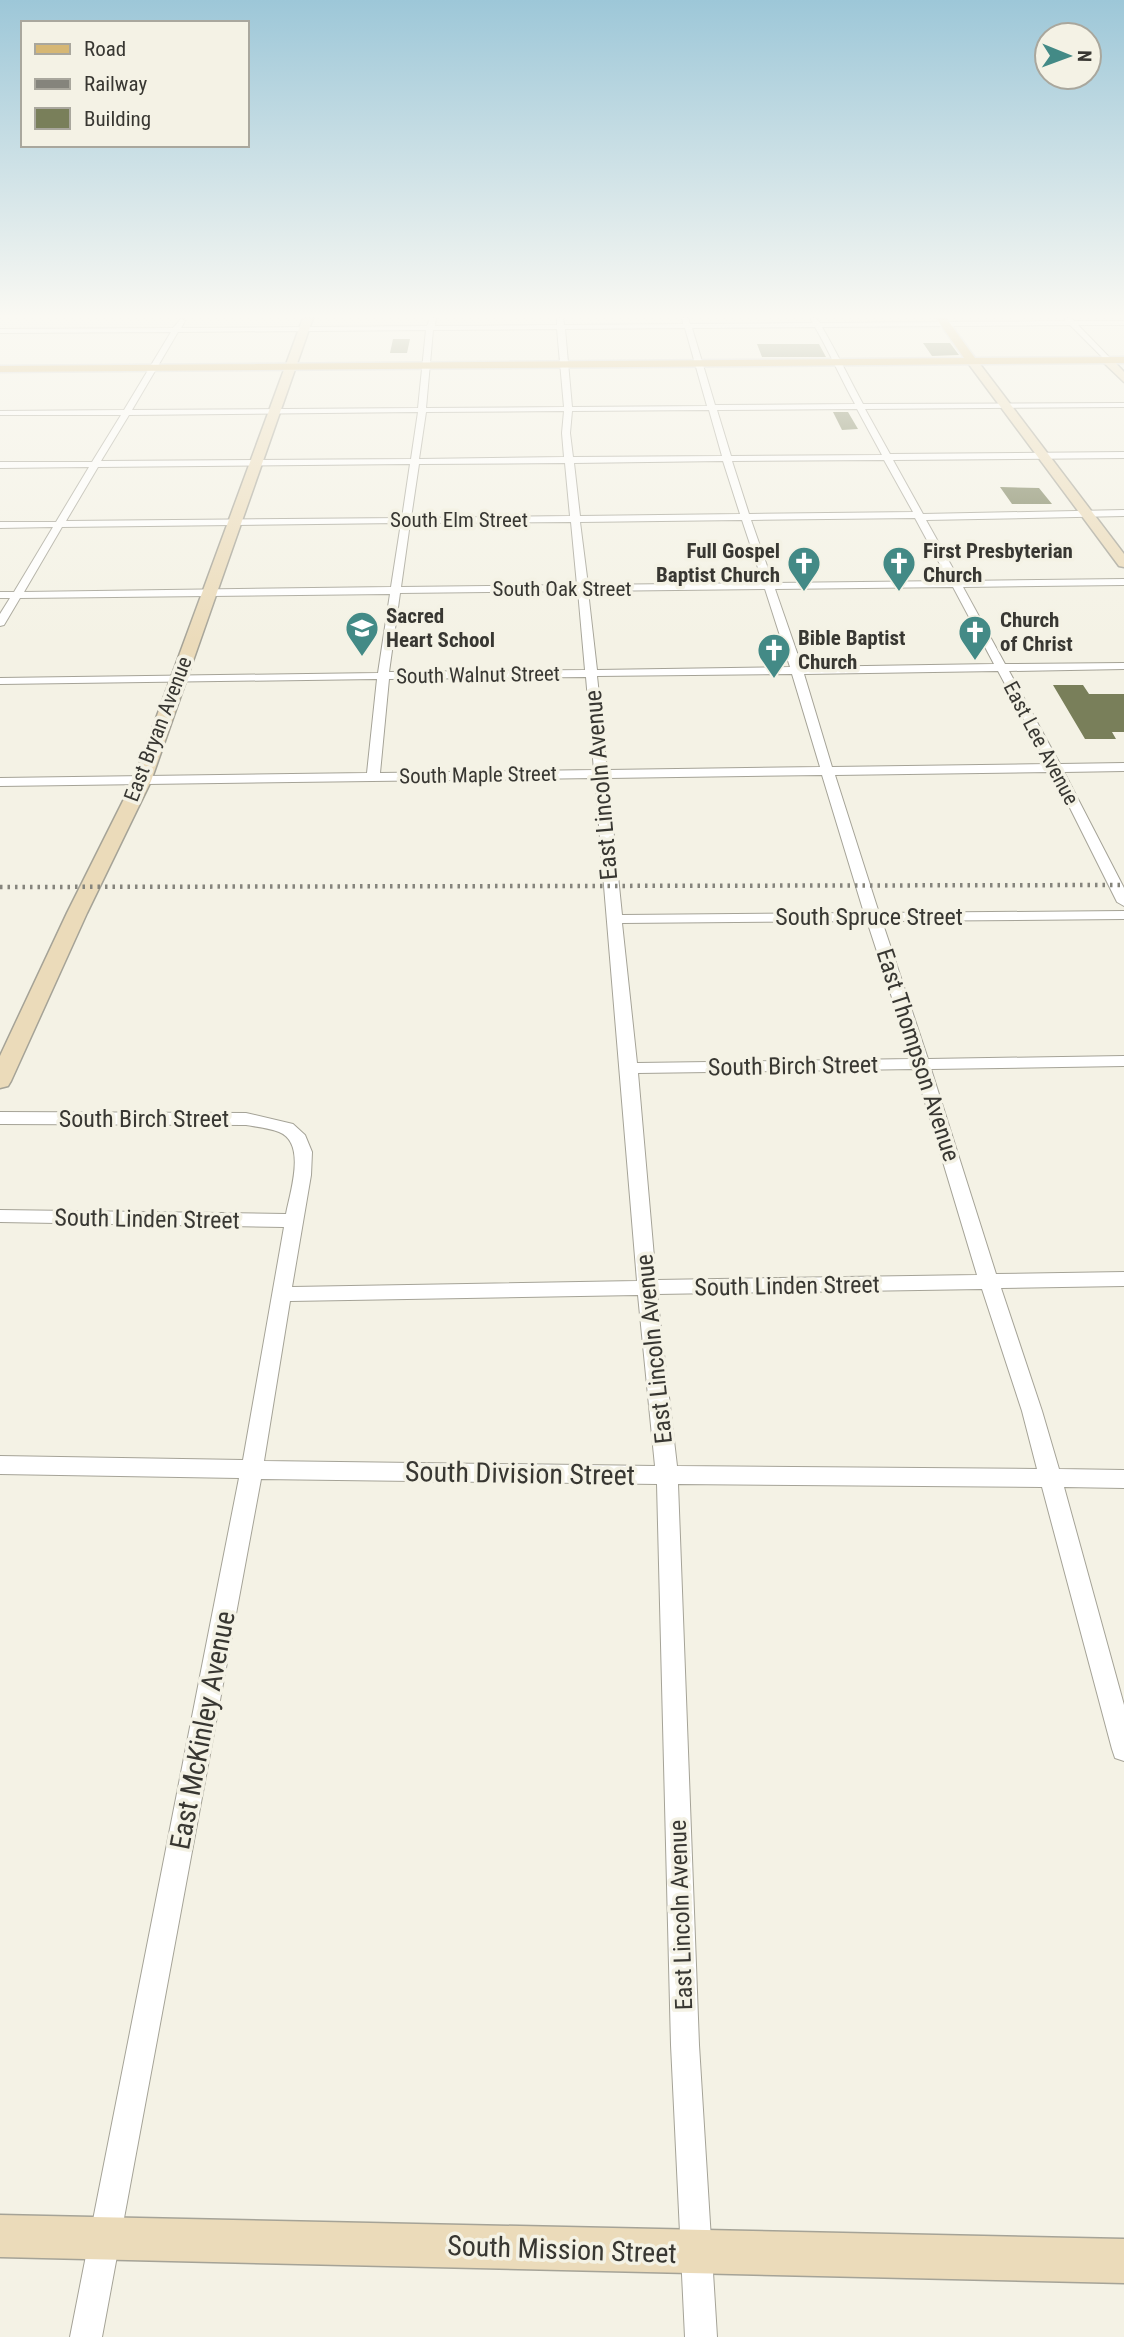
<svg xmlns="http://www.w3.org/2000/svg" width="1124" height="2337" font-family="'Roboto Condensed',sans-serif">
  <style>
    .building { fill: #797f5a }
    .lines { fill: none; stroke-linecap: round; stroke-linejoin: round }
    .street-casing { stroke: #a5a397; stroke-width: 2 }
    .secondary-casing { stroke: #a5a397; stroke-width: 3 }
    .primary-casing { stroke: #d3d3d2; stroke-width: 3 }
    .street { fill: #fff; fill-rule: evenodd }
    .secondary { fill: #ebdbba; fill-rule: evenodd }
    .primary { fill: #d6b774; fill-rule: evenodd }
    .rail { stroke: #85847c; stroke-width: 4.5; stroke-dasharray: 2.5 5; stroke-linecap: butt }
    .labels { text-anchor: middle; stroke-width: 7; stroke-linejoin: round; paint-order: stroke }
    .far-street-label { font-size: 21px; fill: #383732; stroke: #f4f2e5 }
    .far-poi-label { font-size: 21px; font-weight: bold; fill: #383732; stroke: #f4f2e5; text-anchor: start }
    .street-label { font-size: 24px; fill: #383732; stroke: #f4f2e5 }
    .near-street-label { font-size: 28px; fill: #383732; stroke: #f4f2e5 }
  </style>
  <rect width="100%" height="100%" fill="#f4f2e5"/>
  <path class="building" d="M393,339H410L407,353H390Z
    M923,343H950L959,355L932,356Z
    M757,344H819L826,357H762Z
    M833,412H848L858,429L842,430Z
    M1000,487L1039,488L1052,504H1012Z
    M1053,685H1083L1089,694H1124V732H1112L1116,739H1085Z"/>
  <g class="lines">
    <defs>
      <path id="street" d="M430,318H436L435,326L557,325V318H563L564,325L683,324L682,318H688L690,324L813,323L810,318H816L820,323L1066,321L1064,318H1071L1074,321H1124V325H1078L1110,358L1107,362L1070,325L822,327C837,353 849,378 863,404L1124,403V407L865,409L890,454L1124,452V458L893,460L923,514L1124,510V516L926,520L960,581L1124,579V585L963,587L1005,664L1124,663V669L1009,671L1060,764L1124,763V771L1064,772L1124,888V906L1117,902L1052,772L835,775L879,913L1124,911V919L882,921L928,1059L1124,1056V1066L931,1069L996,1274L1124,1272V1286L1001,1288L1042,1411L1059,1469L1124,1470V1488L1064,1487L1124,1705V1761L1115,1758L1112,1749L1042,1487L678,1484L699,2045L717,2337H685L671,2045L657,1484L261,1479L102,2337H70L239,1478L0,1474V1456L243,1460L284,1227L0,1222V1210L286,1214C290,1192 307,1143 279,1132C269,1128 257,1127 246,1125L0,1124V1112L246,1113L293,1124L305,1135L312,1152L311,1175L292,1287L637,1281L595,778L0,786V778L367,773L377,679L0,684V678L378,673L390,594L20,598L4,625L0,626V614L10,598H0V592H14L53,527L0,528V522H56L89,467L0,468V462H92L121,415H0V411L124,410L171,332L0,333V329L173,328L181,319L185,321L181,328L427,326ZM815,327C830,353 841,379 855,404L715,405L692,328ZM685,328L707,406L572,407L565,329ZM557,329L564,407L426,408L433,330ZM426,330L418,408L132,410L178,332ZM857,409L882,455L731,456L717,410ZM709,410L722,456L573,457L570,433L572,411ZM564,411L562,433L564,457L419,459L426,412ZM418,412L411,459L101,461L129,415ZM884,460L913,512L749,514L732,461ZM723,461L740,514L580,516L574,463ZM565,463L570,516L411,518L419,464ZM410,464L402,518L66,521L98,467ZM915,518L949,581L773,583L751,520ZM742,520L763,583L588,585L580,522ZM571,522L577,585L401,587L410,523ZM401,523L391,587L24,592L62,527ZM953,587L994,664L802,667L775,589ZM765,589L790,667L597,670L588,591ZM578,591L585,670L389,672L400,593ZM998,671L1048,764L832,767L804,674ZM792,674L820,767L607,770L597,676ZM586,677L594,770L380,773L389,679ZM822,775L864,913L622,915L608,778ZM867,921L912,1059L637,1063L622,923ZM915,1069L977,1275L656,1280L638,1073ZM982,1289L1022,1411L1037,1469L677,1466L657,1294ZM638,1295L655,1466L264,1461L290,1301Z"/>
      <path id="secondary" d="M303,318H313L151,781L87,913L11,1081L8,1086L0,1088V1056L67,913L133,781Z
        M1103,358H1111L1124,372V382L1103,362Z
        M968,359H976L1124,554V567L1119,566L968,363Z
        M0,2215L1124,2239V2283L0,2257Z"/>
      <path id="primary" d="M936,318H946L975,358L1124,357V363L0,372V366L964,358Z"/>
    </defs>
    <use href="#street" class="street-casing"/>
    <use href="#secondary" class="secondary-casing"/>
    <use href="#primary" class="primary-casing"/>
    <use href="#street" class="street"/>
    <use href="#secondary" class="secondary"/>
    <use href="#primary" class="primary"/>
    <path class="rail" d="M0,887L1124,885"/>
  </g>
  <linearGradient id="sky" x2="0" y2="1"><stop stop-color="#9dc7d8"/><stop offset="0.49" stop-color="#faf9f3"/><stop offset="1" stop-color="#faf9f3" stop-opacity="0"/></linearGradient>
  <rect width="1124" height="645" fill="url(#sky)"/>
  <defs>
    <symbol id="church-pin" viewBox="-11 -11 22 30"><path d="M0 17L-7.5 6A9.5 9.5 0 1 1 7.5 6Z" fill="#438a86" stroke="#f4f2e5"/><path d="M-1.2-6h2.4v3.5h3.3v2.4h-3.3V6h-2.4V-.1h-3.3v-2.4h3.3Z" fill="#fff"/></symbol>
    <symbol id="school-pin" viewBox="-11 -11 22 30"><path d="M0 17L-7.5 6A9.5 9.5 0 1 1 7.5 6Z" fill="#438a86" stroke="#f4f2e5"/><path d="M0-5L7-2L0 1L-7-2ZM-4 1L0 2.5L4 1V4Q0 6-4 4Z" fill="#fff"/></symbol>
  </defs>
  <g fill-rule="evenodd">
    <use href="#church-pin" x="785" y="544" width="38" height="52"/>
    <use href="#church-pin" x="880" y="544" width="38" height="52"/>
    <use href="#school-pin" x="343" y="609" width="38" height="52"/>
    <use href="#church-pin" x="956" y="613" width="38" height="52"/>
    <use href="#church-pin" x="755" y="631" width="38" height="52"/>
  </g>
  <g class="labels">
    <g class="far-street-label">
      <text x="459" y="527">South Elm Street</text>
      <text x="562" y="596">South Oak Street</text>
      <text transform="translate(478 675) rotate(-1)" y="7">South Walnut Street</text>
      <text transform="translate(158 729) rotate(-69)" y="7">East Bryan Avenue</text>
      <text transform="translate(1041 743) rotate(62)" y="7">East Lee Avenue</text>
      <text transform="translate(478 775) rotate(-1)" y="7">South Maple Street</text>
    </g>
    <g class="far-poi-label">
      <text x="780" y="558" text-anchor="end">Full Gospel<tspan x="780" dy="24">Baptist Church</tspan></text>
      <text x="923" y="558">First Presbyterian<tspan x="923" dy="24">Church</tspan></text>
      <text x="386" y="623">Sacred<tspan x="386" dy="24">Heart School</tspan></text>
      <text x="1000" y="627">Church<tspan x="1000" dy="24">of Christ</tspan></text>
      <text x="798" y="645">Bible Baptist<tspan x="798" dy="24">Church</tspan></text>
    </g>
    <g class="street-label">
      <text transform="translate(601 785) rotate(-95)" y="8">East Lincoln Avenue</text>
      <text x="869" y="925">South Spruce Street</text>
      <text transform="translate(918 1055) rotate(72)" y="8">East Thompson Avenue</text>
      <text transform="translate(793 1066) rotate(-1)" y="8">South Birch Street</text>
      <text x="144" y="1127">South Birch Street</text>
      <text transform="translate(147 1219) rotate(1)" y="8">South Linden Street</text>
      <text transform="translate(787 1286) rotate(-1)" y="8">South Linden Street</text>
      <text transform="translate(654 1349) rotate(-96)" y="8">East Lincoln Avenue</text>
      <text transform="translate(681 1915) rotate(-92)" y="8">East Lincoln Avenue</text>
    </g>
    <g class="near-street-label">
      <text transform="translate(520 1473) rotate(1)" y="10">South Division Street</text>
      <text transform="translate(202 1730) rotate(-79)" y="10">East McKinley Avenue</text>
      <text transform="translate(562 2249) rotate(2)" y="10">South Mission Street</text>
    </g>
  </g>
  <rect x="21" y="21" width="228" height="126" fill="#f4f2e5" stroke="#a9a79d" stroke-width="2"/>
  <rect x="35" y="44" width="35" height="10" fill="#d6b774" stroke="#a9a79d" stroke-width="2"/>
  <text x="84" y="56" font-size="21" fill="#383732">Road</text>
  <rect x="35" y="79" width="35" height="10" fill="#85847c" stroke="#a9a79d" stroke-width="2"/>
  <text x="84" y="91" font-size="21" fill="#383732">Railway</text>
  <rect x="35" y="108" width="35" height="21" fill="#797f5a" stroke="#a9a79d" stroke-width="2"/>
  <text x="84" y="126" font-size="21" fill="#383732">Building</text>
  <g transform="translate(1068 56) rotate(91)"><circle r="33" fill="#f4f2e5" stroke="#a9a79d" stroke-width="2"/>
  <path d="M0-5L12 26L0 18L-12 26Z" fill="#438a86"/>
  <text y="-10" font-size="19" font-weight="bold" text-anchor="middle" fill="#383732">N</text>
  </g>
</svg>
